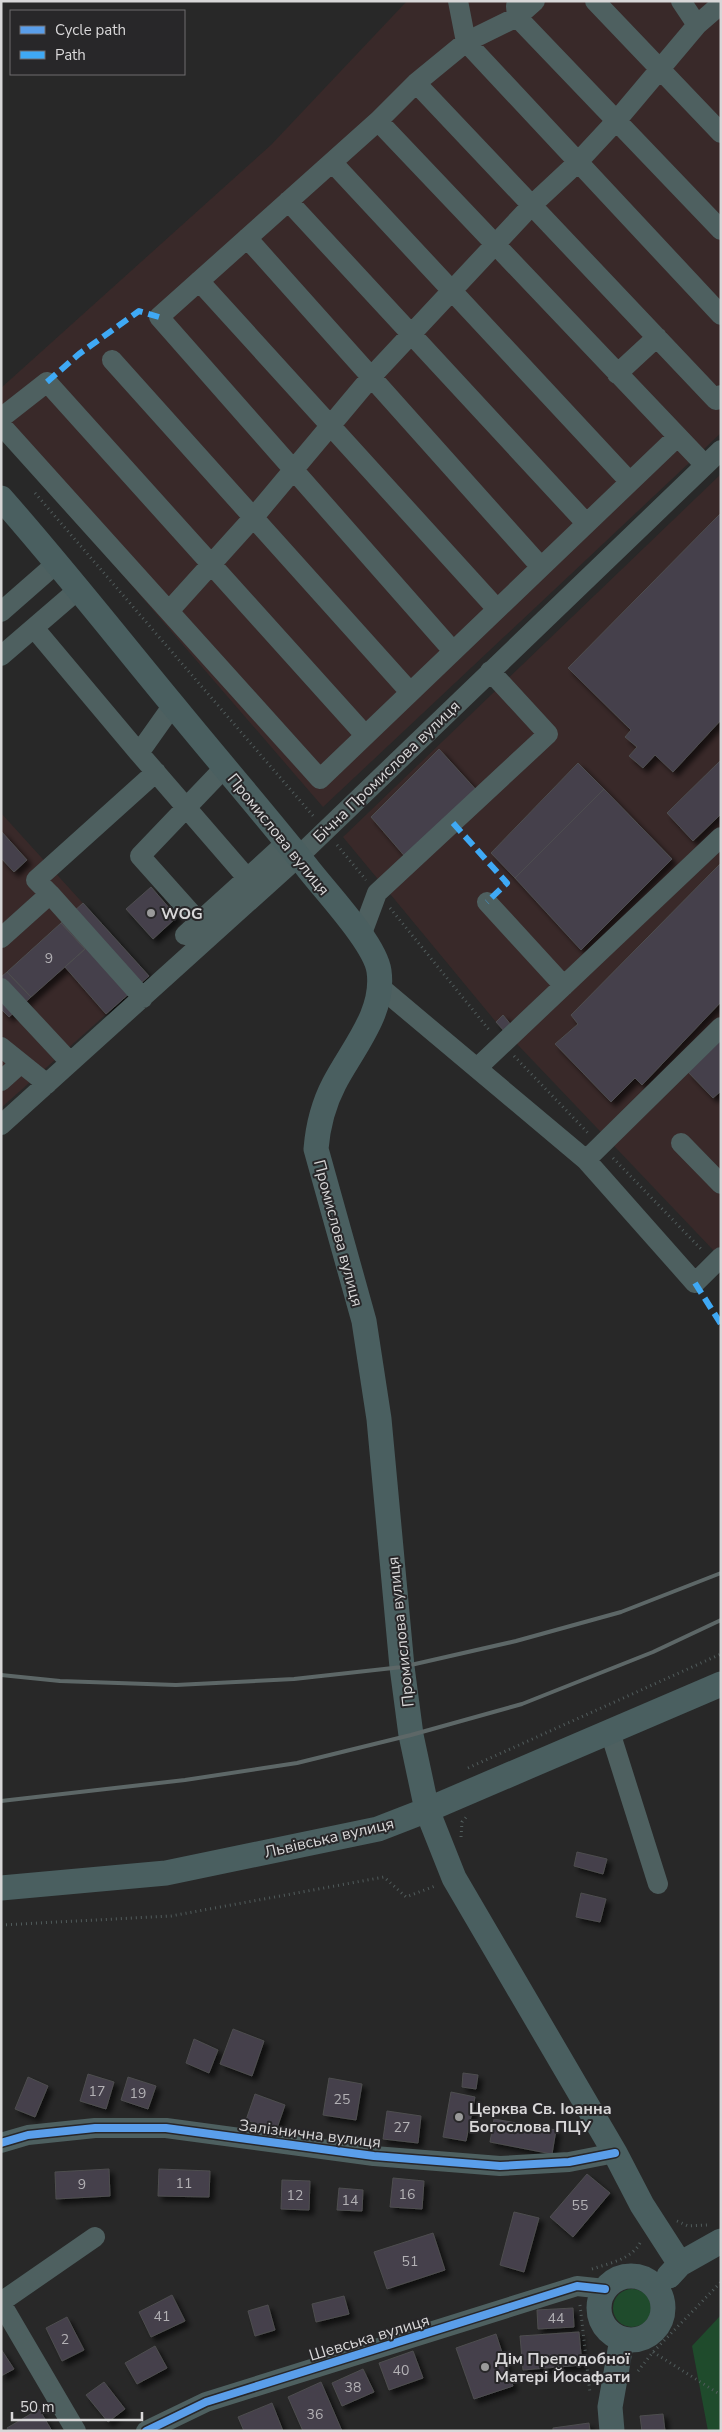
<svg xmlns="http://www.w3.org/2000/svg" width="722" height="2432" font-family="'Nunito Sans',sans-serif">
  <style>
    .industrial { fill: #392929 }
    .green { fill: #1f4b2c }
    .building { fill: #443f4c; stroke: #4e4e4f; filter: url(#shadow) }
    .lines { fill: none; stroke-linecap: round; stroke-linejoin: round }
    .path { stroke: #515c5c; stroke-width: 3; stroke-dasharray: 1 4; stroke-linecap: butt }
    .minor { stroke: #4e6060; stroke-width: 20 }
    .major { stroke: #4a5f60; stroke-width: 25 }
    .rail { stroke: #5d6767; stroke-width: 4 }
    .quiet { stroke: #3fa9f5; stroke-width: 6; stroke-dasharray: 12 6; stroke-linecap: butt }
    .cycleway-casing { stroke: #282729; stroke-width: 11 }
    .cycleway { stroke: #5a9eea; stroke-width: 8 }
    .poi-dot { fill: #9a9a9a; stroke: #282729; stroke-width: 2 }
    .labels { text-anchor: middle; stroke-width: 4; stroke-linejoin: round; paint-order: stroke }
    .number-label { font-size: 14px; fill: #b3b1b5 }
    .street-label { font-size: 16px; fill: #d8d7d8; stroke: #282729 }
    .poi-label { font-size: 16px; font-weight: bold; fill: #d8d7d8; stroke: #282729; text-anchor: start }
  </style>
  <defs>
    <filter id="shadow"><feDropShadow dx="4.5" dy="4.5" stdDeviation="2.5" flood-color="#0009"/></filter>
  </defs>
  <rect width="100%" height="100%" fill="#282828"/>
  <path class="industrial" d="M407,1H721V433L323,807L1,434V388L271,145Z
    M721,474V1246L715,1252L496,1022L343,837Z
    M1,813L149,976L1,1108Z"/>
  <path class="green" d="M613 2308a19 19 0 1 1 38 0a19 19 0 1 1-38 0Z
    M721,2315V2431H708L692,2346Z"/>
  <path class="building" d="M721,513V720L673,772L655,755L643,768L629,756L637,747L625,737L631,730L568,668Z
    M439,749L479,793L408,860L371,817Z
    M721,760V814L693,841L667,813Z
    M578,763L604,789L515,878L491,853Z
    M604,789L672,859L581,950L515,878Z
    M1,831L27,860L14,872L1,858Z
    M721,863V1002L642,1085L635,1078L611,1102L555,1044L578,1024L571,1015Z
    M151,887L177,917L153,939L126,909Z
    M83,903L149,976L106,1014L65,967L85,949L61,923Z
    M61,923L85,949L31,997L7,972Z
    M7,972L31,997L9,1017L1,1009V977Z
    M503,1015L511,1025L505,1032L496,1022Z
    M721,1040V1091L713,1098L688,1072Z
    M577,1852L607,1859L603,1874L574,1866Z
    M581,1893L606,1899L600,1922L576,1917Z
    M233,2029L264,2041L252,2076L220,2064Z
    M194,2039L218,2050L209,2073L186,2063Z
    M463,2073L478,2075L476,2089L462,2087Z
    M88,2074L114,2082L106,2109L80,2101Z
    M28,2077L48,2086L35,2117L15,2109Z
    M128,2077L156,2086L148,2109L121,2100Z
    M329,2078L362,2084L356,2120L323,2115Z
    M451,2092L475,2097L466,2141L443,2137Z
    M255,2094L285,2105L276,2131L246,2120Z
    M387,2111L421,2116L418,2143L383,2139Z
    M494,2119L556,2130L552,2154L490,2142Z
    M109,2169L110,2196L56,2199L55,2172Z
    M159,2169L210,2171L209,2197L158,2196Z
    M587,2174L610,2193L573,2237L550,2217Z
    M393,2178L424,2181L422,2209L390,2207Z
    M282,2180L310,2181L309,2210L281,2209Z
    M339,2188L363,2190L362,2211L337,2210Z
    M514,2212L539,2218L524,2272L500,2265Z
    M433,2233L445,2270L387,2289L374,2252Z
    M172,2295L185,2321L151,2337L139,2312Z
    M344,2296L349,2314L316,2322L312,2304Z
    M268,2305L275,2330L255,2336L248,2311Z
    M573,2308L574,2327L538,2329L537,2310Z
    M67,2317L84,2350L62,2361L46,2328Z
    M579,2332L582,2365L523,2370L520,2336Z
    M496,2334L513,2386L474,2399L456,2348Z
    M155,2346L167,2368L137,2384L125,2363Z
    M1,2349L14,2369L1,2376Z
    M413,2351L423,2378L389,2390L379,2363Z
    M363,2369L374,2392L342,2406L332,2383Z
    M104,2382L125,2409L108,2422L86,2395Z
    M321,2382L342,2431H303L288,2397Z
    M272,2403L283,2431H244L238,2417Z
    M39,2409L52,2431H9L7,2428Z
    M663,2414L665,2431H642L640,2416Z
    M589,2423L590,2431H553V2428Z"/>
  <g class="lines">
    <path class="path" d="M35,493L315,818
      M337,845L366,880
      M390,908L490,1031
      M514,1056L589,1134
      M613,1158L702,1250
      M468,1768L721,1654
      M461,1837L462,1822L468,1815
      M1,1925L171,1916L384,1877L406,1897L435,1886
      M677,2221L688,2226L707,2225
      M592,2269C610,2263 633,2259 641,2241
      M580,2305L590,2393
      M653,2352L721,2395
      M638,2371L653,2352L721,2282"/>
    <path class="minor" d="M458,1L466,42L721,315
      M595,1L721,133
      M681,1L697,25
      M516,6L517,17L721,230
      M416,83L716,400L721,395
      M378,121L705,465
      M332,162L630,482
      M288,201L586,523
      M247,238L541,567
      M199,281L497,609
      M112,360L410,692
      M617,374L657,337
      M1,418L47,382L365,735
      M1,425L320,779L677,437
      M169,611L253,518L372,376L532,205L577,163L617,120L697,25L721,4
      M1,612L58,562
      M34,628L139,753
      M453,651L159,317L378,121L416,83L466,42L517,17L535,1
      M1,656L80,588
      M173,705L139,753L248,879
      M225,767L140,856L199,922L287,842
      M50,894L36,880L156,772
      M487,902L564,986
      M185,935L199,922
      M361,936L377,893L548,734L490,671
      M1,938L50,894L143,998
      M380,987L586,1160L695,1283L721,1257
      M1,988L70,1062
      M1,1047L47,1084
      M477,1068L721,837
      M1,1081L21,1063
      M1,1125L298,857L721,450
      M681,1143L721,1184
      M586,1160L721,1027
      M610,1732L658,1884
      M1,2143L28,2135L95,2128H166L374,2156L500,2166L569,2162L615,2153
      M1,2302L95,2237
      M1,2303L76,2431
      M146,2431L206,2402L577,2286L605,2289"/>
    <path class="major" d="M1,498C61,566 116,636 173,705C217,759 263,812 306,866C324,890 375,943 379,971C385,1013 352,1049 334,1084C323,1105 318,1125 316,1149L364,1321L379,1419L402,1667L411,1735L427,1810L454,1878L615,2153L642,2205L680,2264
      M1,1888L166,1873L378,1829L427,1810L721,1684
      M599 2308a32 32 0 1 1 64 0a32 32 0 1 1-64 0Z
      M669,2276L680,2264L721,2241
      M612,2431L610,2407L622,2339"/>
    <path class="rail" d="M1,1675L60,1681L176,1685L294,1679L402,1667L516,1641L621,1612L721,1573
      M1,1801L185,1780L297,1763L411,1735L522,1704L653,1652L721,1620"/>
    <path class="quiet" d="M47,382L79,354L139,311L159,317
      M453,823L507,883L487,902
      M695,1283L721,1324"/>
    <defs>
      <path id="cycleway" d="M1,2143L28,2135L95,2128H166L374,2156L500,2166L569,2162L615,2153
        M146,2431L206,2402L577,2286L605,2289"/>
    </defs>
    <use href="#cycleway" class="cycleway-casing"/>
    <use href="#cycleway" class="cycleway"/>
  </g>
  <g class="poi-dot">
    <circle cx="151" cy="913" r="5"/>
    <circle cx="459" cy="2117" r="5"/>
    <circle cx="485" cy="2367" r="5"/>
  </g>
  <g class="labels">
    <g class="number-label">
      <text x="49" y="963">9</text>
      <text x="97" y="2096">17</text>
      <text x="138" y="2098">19</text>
      <text x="342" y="2104">25</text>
      <text x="402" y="2132">27</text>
      <text x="184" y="2188">11</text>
      <text x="82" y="2189">9</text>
      <text x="407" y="2199">16</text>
      <text x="295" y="2200">12</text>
      <text x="350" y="2205">14</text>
      <text x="580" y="2210">55</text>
      <text x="410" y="2266">51</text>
      <text x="162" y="2321">41</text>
      <text x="556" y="2323">44</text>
      <text x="65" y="2344">2</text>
      <text x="401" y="2375">40</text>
      <text x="353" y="2392">38</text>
      <text x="315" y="2419">36</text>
    </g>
    <g class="street-label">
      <text transform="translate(386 771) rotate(-44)" y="6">Бічна Промислова вулиця</text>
      <text transform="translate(279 834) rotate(51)" y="6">Промислова вулиця</text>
      <text transform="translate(339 1233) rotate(75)" y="6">Промислова вулиця</text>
      <text transform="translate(400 1632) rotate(-96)" y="6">Промислова вулиця</text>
      <text transform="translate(329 1837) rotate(-13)" y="6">Львівська вулиця</text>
      <text transform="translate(310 2133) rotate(7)" y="6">Залізнична вулиця</text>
      <text transform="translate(369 2337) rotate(-17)" y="6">Шевська вулиця</text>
    </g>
    <g class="poi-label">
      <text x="161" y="919">WOG</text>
      <text x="469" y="2114">Церква Св. Іоанна<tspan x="469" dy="18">Богослова ПЦУ</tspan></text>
      <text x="495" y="2364">Дім Преподобної<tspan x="495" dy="18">Матері Йосафати</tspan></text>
    </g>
  </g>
  <rect width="722" height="2432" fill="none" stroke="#d8d7d8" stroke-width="5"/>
  <rect x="10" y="10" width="175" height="65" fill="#282729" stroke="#6e6d6f"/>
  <rect x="20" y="26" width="25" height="8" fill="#5a9eea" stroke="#6e6d6f"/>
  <text x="55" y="35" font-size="15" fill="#d8d7d8">Cycle path</text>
  <rect x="20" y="51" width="25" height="8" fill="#3fa9f5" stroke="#6e6d6f"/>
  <text x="55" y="60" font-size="15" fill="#d8d7d8">Path</text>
  <path d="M12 2412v8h130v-8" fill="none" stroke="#d8d7d8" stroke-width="2.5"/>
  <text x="20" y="2412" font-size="15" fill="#d8d7d8" stroke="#282729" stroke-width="4" paint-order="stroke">50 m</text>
</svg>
